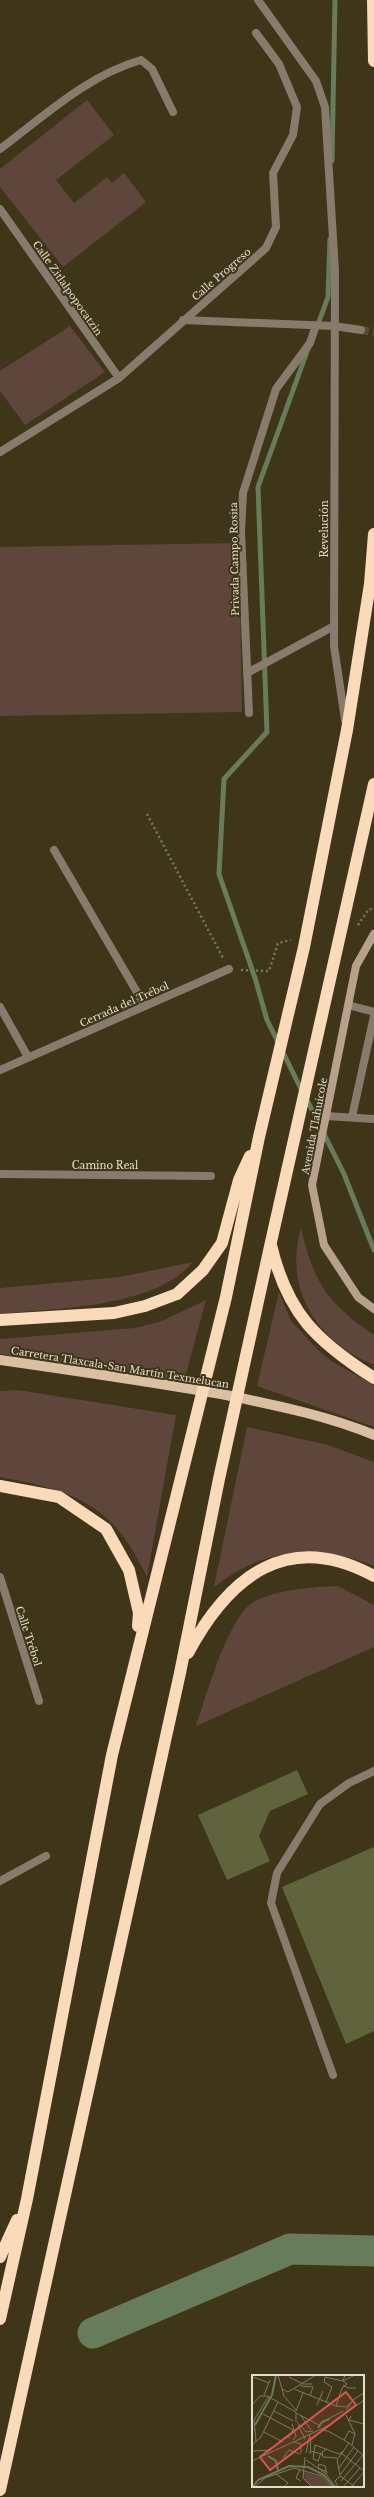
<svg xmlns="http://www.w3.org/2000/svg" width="374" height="2497" font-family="'Libre Baskerville',serif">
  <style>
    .green { fill: #5e463c }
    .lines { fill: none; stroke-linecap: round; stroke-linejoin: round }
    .stream { stroke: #667c5b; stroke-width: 5 }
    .river { stroke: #667c5b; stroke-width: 31 }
    .building { fill: #60643d }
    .street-tunnel { stroke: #584e33; stroke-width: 8; stroke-dasharray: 8 4; stroke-linecap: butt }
    .path { stroke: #7f765f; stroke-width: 2.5; stroke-dasharray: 2 3; stroke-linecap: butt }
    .lane { stroke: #887b6d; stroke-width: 8 }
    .street { stroke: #887b6d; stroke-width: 8 }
    .secondary { stroke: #b6a18c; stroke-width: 8 }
    .primary { stroke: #dabfa3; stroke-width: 10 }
    .highway { stroke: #fadab8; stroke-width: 12 }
    .labels { text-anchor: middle; stroke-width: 4; stroke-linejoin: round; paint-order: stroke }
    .street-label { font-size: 10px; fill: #e4dece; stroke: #3f3518 }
    .inset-river { fill: none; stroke: #667c5b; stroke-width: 2 }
    .inset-road { fill: none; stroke: #817961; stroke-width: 1 }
    .view { fill: #da5652; fill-opacity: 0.15; stroke: #da5652; stroke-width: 2 }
    .inset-edge { fill: none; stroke: #e4dece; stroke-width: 2 }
  </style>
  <rect width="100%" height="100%" fill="#3f3518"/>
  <path class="green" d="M87,100L114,135L56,180L74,203L107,177L112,183L124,173L146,202L63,267L0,187V169Z
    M70,326L105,372L25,425L0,391V371Z
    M239,543L242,712L0,716V547Z
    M301,1228C314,1283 327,1303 374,1335V1365C317,1342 283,1289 301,1228Z
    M193,1262C155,1308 57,1308 0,1314V1288L120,1277Z
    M279,1292L291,1321L319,1351L331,1361L374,1385V1427L257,1386Z
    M206,1300L184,1381L0,1354V1339L135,1328L162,1321Z
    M18,1390L176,1415L147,1577C139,1561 130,1544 118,1530C89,1494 43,1485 0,1477V1391Z
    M247,1427L328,1445L374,1462V1566C317,1543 263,1548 214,1587Z
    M338,1586L374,1605V1647L196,1726C206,1696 225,1629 247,1607C264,1590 315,1587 338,1586Z"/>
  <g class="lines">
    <path class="stream" d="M332,161L335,0
      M317,327L328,297L330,239
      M302,1091L267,1020L255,978L219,874L224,779L267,732L258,487L308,349
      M306,1098L344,1174L374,1250"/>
    <path class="river" d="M93,2333L290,2249L374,2251"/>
  </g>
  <path class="building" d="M297,1770L308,1794L270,1811L259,1836L270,1861L227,1880L198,1815Z
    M374,1847V2031L346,2044L282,1887Z"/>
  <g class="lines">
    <path class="street-tunnel" d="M361,330L374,332"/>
    <path class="path" d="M147,814L223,958
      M358,925L369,909L374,910
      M241,970L269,971L278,943L291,940"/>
    <path class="lane" d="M348,1005L374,1012
      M326,1116L374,1119
      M352,1117L374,1016
      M333,2075L271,1903L277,1873L320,1804L349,1783L374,1771"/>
    <path class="street" d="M258,0L316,81L325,107L335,271L334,646L345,720
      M0,149C44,116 88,75 141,60L152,69L173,112
      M0,209L119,378
      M183,320L334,326L361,330
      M0,452L119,378L266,248L276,227L273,173L293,135L297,107L279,64L256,33
      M247,673L334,626
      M249,713L241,531L243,493L276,389L310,343L316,325
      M54,850L145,1006
      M0,1007L28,1057
      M0,1070L229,969
      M0,1174L211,1176
      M0,1577L39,1701
      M0,1881L46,1856"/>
    <path class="secondary" d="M374,934L356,966L312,1185L324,1245L358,1297L374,1309"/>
    <path class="primary" d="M0,1360C77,1371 154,1382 231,1396C279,1406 328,1416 374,1435"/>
    <path class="highway" d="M373,0L374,61
      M271,1245C287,1313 316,1341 374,1378
      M0,1320L114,1313L145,1306L177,1294L203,1270L222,1243L239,1180L250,1156
      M0,1486L59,1497L106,1529L129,1570L139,1613L138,1626
      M188,1653C229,1576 288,1529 374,1576
      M0,2257L17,2220
      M0,2319L27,2199L112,1755L226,1297L259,1137L304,947L347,730L370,584L374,534
      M0,2490L180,1673L219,1479L271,1242L374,784"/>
  </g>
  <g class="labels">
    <g class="street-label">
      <text transform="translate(221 274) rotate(-41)" y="4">Calle Progreso</text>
      <text transform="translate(68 288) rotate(55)" y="4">Calle Zitlalpopocatzin</text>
      <text transform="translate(324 529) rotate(-90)" y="4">Revelución</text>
      <text transform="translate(234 559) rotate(-91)" y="4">Privada Campo Rosita</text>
      <text transform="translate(124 1004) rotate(-24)" y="4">Cerrada del Trébol</text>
      <text transform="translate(314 1126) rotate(-79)" y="4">Avenida Tlahuicole</text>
      <text x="105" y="1169">Camino Real</text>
      <text transform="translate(120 1367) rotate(9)" y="4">Carretera Tlaxcala-San Martín Texmelucan</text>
      <text transform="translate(29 1636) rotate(72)" y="4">Calle Trébol</text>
    </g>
  </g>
  <g transform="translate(252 2375)">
    <rect width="112" height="112" fill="#3f3518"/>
    <path d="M52,97L70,102L78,112L59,111L53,106Z" fill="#5e463c"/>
    <path class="inset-river" d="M3,50L20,20L24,0M66,53L70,47L77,44M16,81L24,86L26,95M1,112L6,105L37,91L56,92L72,100L82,112"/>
    <path class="inset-road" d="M26,0L32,21L44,35M1,2L17,8M37,2L51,9H60M91,10L96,13H104M49,11L61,12L58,21M30,14L36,17L64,0M42,14L84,31L94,32L100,27M12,20L18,5M74,27L80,12L72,7L73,2L91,6L103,0M0,30L8,21H15L44,37V47M65,30L71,16M84,31L90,13L95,9L91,6L93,0M94,35L102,24L112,18M22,36L41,46M44,36L51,18M44,38L67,50M11,39L41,55L36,63M94,40L103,59L100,70M49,41L59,55M99,41L97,45L112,49M76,44L91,36M45,47L54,57L61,56M40,49L44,61L41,65M46,50L53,64M69,55L76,56L97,68L112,81M12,57L31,67M92,65L97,56L103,59M4,66L2,45L17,21M42,67L49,69V78M0,70L9,62L26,27M75,74L70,77L71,82L85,83M0,76L19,75M58,76L70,79M54,78L58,59M69,78L66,86L61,84L63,70L87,79L92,76M89,78L112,96M58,79L59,62M53,82L51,103L60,112M31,83L37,75L48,79M54,85L73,98L84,112M85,85L88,100M85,85L97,68M0,86L78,50L112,25M87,93L102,72M48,94L44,103L49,106M75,97L66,93L67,89L73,91L75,99M24,99L36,108L33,111M88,100L106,76M89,106L111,80M3,112L13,103L42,93L70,101L79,112M86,112L83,106L88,101L103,112M91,112L108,93M99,112L112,97"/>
    <path class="view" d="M94,17L104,30L18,95L8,82Z"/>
    <rect width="112" height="112" class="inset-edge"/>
  </g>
</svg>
